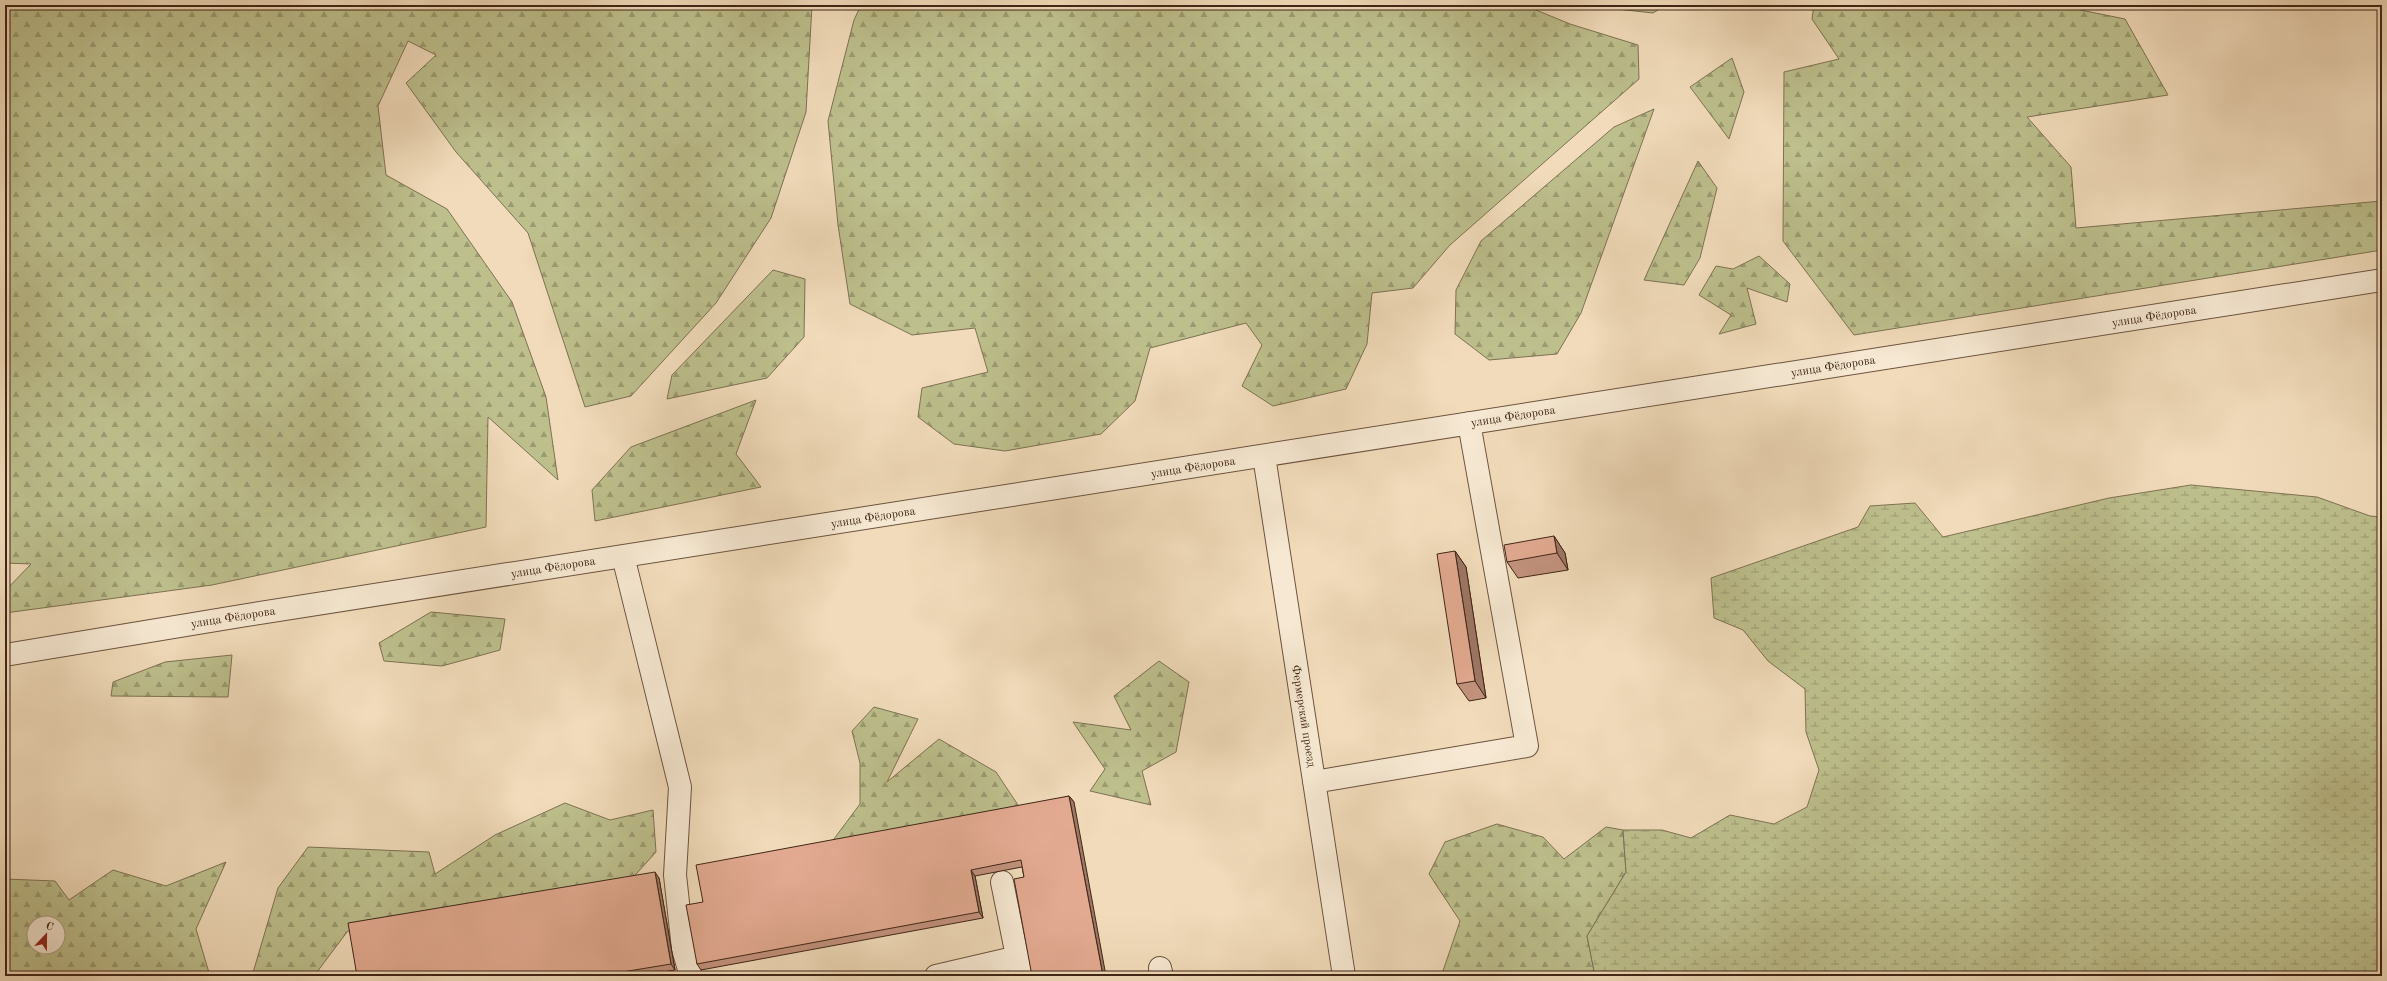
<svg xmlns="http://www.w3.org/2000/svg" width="2387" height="981" font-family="'Old Standard TT',serif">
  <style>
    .forest { fill: url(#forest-firs); stroke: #7e7252; fill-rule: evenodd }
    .wetland { fill: url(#wetland-marsh); stroke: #7e7252 }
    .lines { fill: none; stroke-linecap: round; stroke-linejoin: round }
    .minor-casing { stroke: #6c533f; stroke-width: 24 }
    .minor { stroke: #f6e8d2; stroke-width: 22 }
    .wall { fill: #c2927d; stroke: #402616 }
    .shaded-wall { fill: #9e7766; stroke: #402616 }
    .building { fill: #e2aa91; stroke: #402616 }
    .labels { text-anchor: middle; stroke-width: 4; stroke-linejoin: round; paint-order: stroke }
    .street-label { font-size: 12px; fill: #402616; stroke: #f6e8d2 }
  </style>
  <defs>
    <pattern id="forest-firs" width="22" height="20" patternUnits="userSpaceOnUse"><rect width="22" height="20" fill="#bdbf8d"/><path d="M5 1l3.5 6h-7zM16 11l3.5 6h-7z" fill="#9b9b72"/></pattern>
    <pattern id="wetland-marsh" width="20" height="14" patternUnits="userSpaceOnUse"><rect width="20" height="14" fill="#bdbf8d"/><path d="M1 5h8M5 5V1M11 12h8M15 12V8" fill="none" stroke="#9b9b72"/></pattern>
  </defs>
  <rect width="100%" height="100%" fill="#f1dbba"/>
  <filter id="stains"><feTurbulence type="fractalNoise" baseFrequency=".005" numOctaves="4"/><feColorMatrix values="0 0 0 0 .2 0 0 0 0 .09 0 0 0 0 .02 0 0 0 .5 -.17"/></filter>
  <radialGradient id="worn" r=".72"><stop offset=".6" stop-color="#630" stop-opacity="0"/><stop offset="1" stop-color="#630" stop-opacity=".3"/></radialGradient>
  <path class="forest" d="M5,5H812L806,112L771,218L716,303L631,396L585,407L528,233L456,152L406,83L436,55L408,41L378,106L386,175L447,209L512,302L546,397L558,480L488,417L486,527L212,585L5,613V591L31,564L5,563Z
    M861,5H1524L1570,24L1638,45L1639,79L1450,245L1413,288L1372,293L1367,344L1346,389L1273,406L1242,386L1262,345L1246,323L1150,348L1135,401L1101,434L1005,451L954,444L918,417L922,388L988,372L975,328L912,335L850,304L838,225L828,121L854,20Z
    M1580,5H1666L1653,13Z
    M1814,5H2056L2125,19L2168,95L2027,117L2071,167L2076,228L2382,201V250L1854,335L1783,241L1784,72L1839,59L1812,19Z
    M1732,58L1744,92L1729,139L1690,87Z
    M1654,109L1581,313L1557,354L1489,360L1455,334L1456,290L1481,241L1614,127Z
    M1698,161L1717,188L1700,258L1684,285L1644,280Z
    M1759,256L1790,284L1787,302L1747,288L1756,324L1719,334L1731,315L1699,295L1716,266L1733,269Z
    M773,270L805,279L804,337L767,378L667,399L672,375Z
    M756,400L736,454L761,487L595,521L592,490L631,447Z
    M431,612L505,619L500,650L442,666L384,661L379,643Z
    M232,655L228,697L111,696L113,682L165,662Z
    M1159,661L1189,682L1176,752L1142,771L1151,805L1090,791L1105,769L1073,722L1131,730L1114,696Z
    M874,707L918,719L887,782L939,739L996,772L1022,811L828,847L860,804V763L852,731Z
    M565,803L610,820L653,810L656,852L628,883L352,929L347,932L314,976H252L278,888L308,847L429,852L435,874L495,835Z
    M1497,824L1543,837L1564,859L1606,827L1623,830L1626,872L1587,936L1595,976H1444L1443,971L1460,921L1429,874L1445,842Z
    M226,862L196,929L210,976H5V879L55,881L69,900L113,870L166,886ZM34,923H58V947H34Z"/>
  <path class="wetland" d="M2191,485L2317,497L2370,516L2382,517V976H1595L1587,936L1626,872L1623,830H1662L1691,838L1730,815L1774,824L1807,807L1819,770L1806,732L1805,689L1768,661L1743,630L1714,618L1711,578L1858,527L1870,506L1915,503L1943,537L2109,498Z"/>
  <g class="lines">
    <defs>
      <path id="minor" d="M1264,456L1344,976
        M623,556L680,787L675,875L683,949L691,976
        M5,655L247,615L2382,280
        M1314,782L1527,746L1469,423
        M1002,882L1021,976
        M1160,968L1162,976
        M936,976L1018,957"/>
    </defs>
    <use href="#minor" class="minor-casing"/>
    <use href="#minor" class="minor"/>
  </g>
  <path class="wall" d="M1554,536L1565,553L1568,570L1518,578L1507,562Z
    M1455,551L1466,567L1486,698L1469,701L1457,684Z
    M1069,796L1074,802L1024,877L1022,867L975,876L983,918L701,970L697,964L703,902Z
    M659,878L675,970L638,976H357Z"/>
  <path class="shaded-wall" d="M1554,536L1565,553L1568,570L1557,553Z
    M1455,551L1466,567L1486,698L1475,681Z
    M1069,796L1074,802L1106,976H1103Z
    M971,870L975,876L983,918L979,912Z
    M655,872L659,878L675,970L671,964Z"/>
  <path class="building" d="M1554,536L1557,553L1507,562L1504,545Z
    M1455,551L1475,681L1457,684L1437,554Z
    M1069,796L1103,976H1032L1014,879L1024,877L1021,860L971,870L979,912L697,964L686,905L703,902L696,865Z
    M655,872L671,964L598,976H357L348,923Z"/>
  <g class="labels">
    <g class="street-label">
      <text transform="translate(2154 316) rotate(-9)" y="4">улица Фёдорова</text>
      <text transform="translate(1833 366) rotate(-9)" y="4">улица Фёдорова</text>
      <text transform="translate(1513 416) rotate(-9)" y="4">улица Фёдорова</text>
      <text transform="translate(1193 467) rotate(-9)" y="4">улица Фёдорова</text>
      <text transform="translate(873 517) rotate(-9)" y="4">улица Фёдорова</text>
      <text transform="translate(553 567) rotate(-9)" y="4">улица Фёдорова</text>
      <text transform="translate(233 617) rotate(-9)" y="4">улица Фёдорова</text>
      <text transform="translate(1304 716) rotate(81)" y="4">Фермерский проезд</text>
    </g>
  </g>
  <rect width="2387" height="981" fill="none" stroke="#f1dbba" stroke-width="20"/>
  <rect x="6" y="6" width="2375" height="969" fill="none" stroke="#402616" stroke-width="2"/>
  <rect x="10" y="10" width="2367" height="961" fill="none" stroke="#402616"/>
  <g transform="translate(46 935) rotate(22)"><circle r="19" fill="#f6e8d2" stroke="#ad9a87"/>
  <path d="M0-3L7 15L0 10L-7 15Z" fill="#8f2418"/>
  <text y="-6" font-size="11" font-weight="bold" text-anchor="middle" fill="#402616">С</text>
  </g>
  <rect width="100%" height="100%" filter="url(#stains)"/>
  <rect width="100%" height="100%" fill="url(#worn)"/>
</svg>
